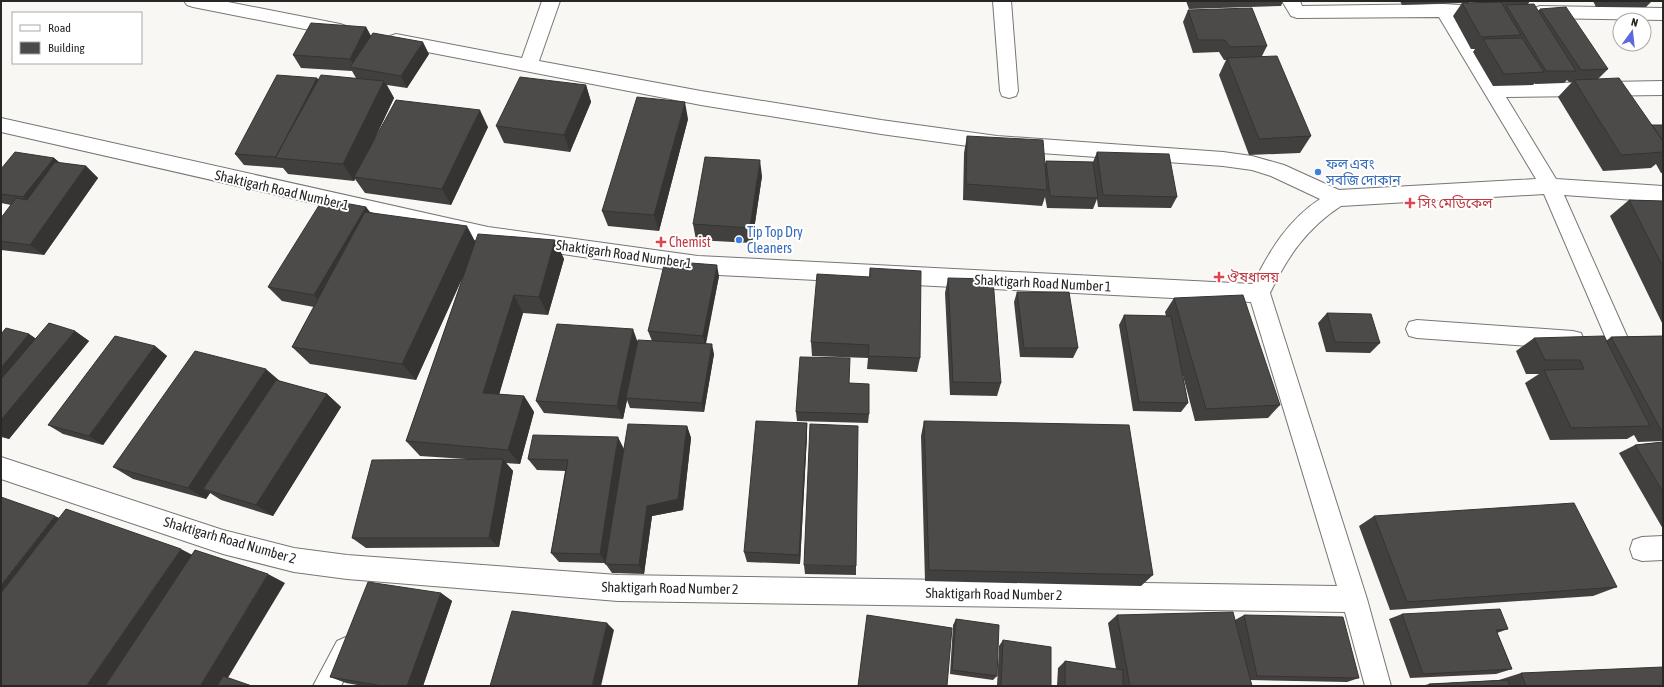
<svg xmlns="http://www.w3.org/2000/svg" width="1664" height="687" font-family="'Asap Condensed','Noto Sans Bengali',sans-serif">
  <style>
    .lines { fill: none; stroke-linecap: round; stroke-linejoin: round }
    .minor-casing { stroke: #777673; stroke-width: 2 }
    .minor { fill: #fff; fill-rule: evenodd }
    .wall { fill: #42403f }
    .shaded-wall { fill: #363433 }
    .building { fill: #4d4b49; stroke: #363433 }
    .shop-dot { fill: #3f7fe0; stroke: #fff; stroke-width: 1.5 }
    .health-dot { fill: #e0444e; stroke: #fff; stroke-width: 1.5 }
    .labels { text-anchor: middle; stroke-width: 4; stroke-linejoin: round; paint-order: stroke }
    .shop-label { font-size: 14px; fill: #366cbe; stroke: #fff; text-anchor: start }
    .street-label { font-size: 14px; fill: #282726; stroke: #fff }
    .health-label { font-size: 14px; fill: #be3a42; stroke: #fff; text-anchor: start }
  </style>
  <rect width="100%" height="100%" fill="#f8f7f3"/>
  <g class="lines">
    <defs>
      <path id="minor" d="M184,1H223L340,24L346,26L349,30L346,34L340,36L193,7L187,5Z
        M542,1H560L539,61L701,91L881,120L997,136L1223,152L1252,156L1284,165L1339,190L1536,179L1439,17L1297,18L1291,16L1282,1H1300L1302,6L1443,4L1492,7L1495,11L1492,15L1486,17H1456L1498,84L1663,81V95L1506,97L1556,179L1663,186V202L1564,195L1630,343L1627,350L1619,353L1611,350L1544,194L1341,206C1307,228 1287,257 1270,293L1367,599L1391,686H1365L1345,612L618,601L347,579L294,572L223,554L1,479V457L223,530L294,548L347,555L618,575L1337,586L1251,302L698,274L488,243L1,132V118L488,227L698,256L1253,284C1270,250 1288,220 1320,199L1271,176L1252,170L1223,166L997,150L881,134L701,105L396,46L390,44L387,40L390,36L396,34L522,58Z
        M993,1H1011L1018,91L1016,96L1009,98L1002,96L1000,91Z
        M1540,6L1663,8V20L1540,18L1534,16L1531,12L1534,8Z
        M1417,320L1573,331L1581,333L1584,340L1581,347L1573,349L1417,338L1409,336L1406,329L1409,322Z
        M1663,536V560L1642,561L1633,558L1630,549L1633,540L1642,537Z
        M346,637L355,641L359,650L341,686H313L337,641Z"/>
    </defs>
    <use href="#minor" class="minor-casing"/>
    <use href="#minor" class="minor"/>
  </g>
  <path class="wall" d="M1186,1H1283L1281,6L1189,9Z
    M1400,1H1470L1469,3L1487,2L1486,1H1530L1528,4L1538,11L1540,9L1608,69L1598,79L1652,125H1663V173H1661L1656,164L1651,168L1603,171L1558,97L1572,82H1569L1567,80L1564,83L1535,84V83L1533,85L1493,86L1473,52L1475,49H1471L1453,16L1462,3L1402,5Z
    M1593,1H1652L1646,7H1596Z
    M1188,10L1267,46L1262,56L1311,136L1300,153L1249,155L1219,75L1226,60H1224L1219,52L1193,53L1183,22Z
    M366,27L371,36L429,54L407,88L387,85L394,98L372,145L488,127L451,205L365,193L355,179L354,181L288,174L283,168L244,165L235,154L317,78L318,80L356,78L352,71L301,68L293,55Z
    M586,85L591,102L570,152L504,143L496,126Z
    M688,119L659,231L608,226L602,211Z
    M967,136L1045,164L1046,161L1093,162L1097,152L1177,197L1171,208L1098,207L1097,199L1093,209L1047,208L1045,197L1042,206L963,200L964,153Z
    M54,158L60,163L86,166L98,178L44,255L1,250V218L11,205L1,203V169Z
    M762,176L752,243L696,240L693,224Z
    M1629,200L1663,201V325L1610,216Z
    M366,207L370,212L475,242L555,240L564,259L548,315L523,313L499,394L524,396L534,412L520,464L506,463L513,471L499,547L366,548L352,538L466,459L420,456L406,441L463,277L416,380L310,364L292,347L314,307L282,301L268,287Z
    M870,268L920,358L917,372L867,369L868,358L812,356L811,342L869,277Z
    M719,276L706,344L714,354L704,412L630,408L627,400L623,419L544,413L536,401L638,341H652L648,331Z
    M948,278L1001,383L997,396L950,395L945,293Z
    M1017,292L1078,348L1073,358L1020,357L1014,302Z
    M1174,298L1280,405L1268,418L1195,421L1182,372L1188,403L1181,412L1133,411L1119,325L1124,315L1166,316L1165,312Z
    M1327,313L1380,343L1370,353L1326,352L1318,323Z
    M75,331L89,341L9,439L1,437V334H29L36,339Z
    M1663,336V441L1638,442L1634,435L1627,439L1550,440L1525,383L1539,374H1526L1516,351L1534,338L1606,341L1611,337Z
    M155,346L167,356L103,445L63,434L48,425Z
    M279,381L327,394L341,407L273,516L221,500L210,493L206,499L133,479L113,467Z
    M849,383L869,414L868,423L797,421L796,412Z
    M924,421L1153,575L1141,586L925,581L921,436Z
    M807,423V435L800,564L747,562L744,552Z
    M687,426L691,438L683,510L652,516L644,574L612,573L605,563L559,562L551,553L565,471L537,470L528,459L624,449Z
    M1663,442V529L1619,453L1635,445Z
    M1374,516L1617,587L1593,596L1390,610L1359,526Z
    M804,565L856,566V575L805,574Z
    M441,593L452,601L423,686H363L346,683L330,677Z
    M1402,614L1508,629L1497,633L1512,669L1496,674L1410,678L1389,619Z
    M1117,615L1235,620L1244,615L1359,678L1347,682L1250,680L1252,686H1057L1058,668L1065,661L1116,669L1108,623Z
    M956,619L997,676L993,680L950,674L953,625Z
    M1003,640L1051,686H997L999,646Z
    M1521,673L1663,686H1422L1429,684L1500,680H1499Z"/>
  <path class="shaded-wall" d="M366,27L373,40L355,68L350,59Z
    M423,42L429,54L407,88L401,76Z
    M317,78L325,90L276,157Z
    M384,81L394,98L356,177H354L355,179L354,181L343,164Z
    M586,85L591,102L570,152L564,135Z
    M685,102L688,119L659,231L654,215Z
    M480,110L488,127L451,205L442,189Z
    M54,158L67,169L37,209L23,197Z
    M760,160L762,176L752,243L750,228Z
    M86,166L98,178L44,255L30,245Z
    M366,207L377,223L327,310L314,295Z
    M467,226L477,245L416,380L402,364Z
    M555,240L564,259L548,315L539,297Z
    M717,265L719,276L705,346L703,336Z
    M514,295L523,313L495,409L483,393Z
    M633,329L638,343L626,398L627,400L623,419L617,406Z
    M75,331L89,341L9,439L1,435V420Z
    M29,334L44,344L1,396V368Z
    M712,344L714,354L704,412L702,403Z
    M155,346L167,356L103,445L89,436Z
    M266,369L281,382L203,489L210,493L206,499L188,488Z
    M327,394L341,407L273,516L256,505Z
    M524,396L534,412L520,464L508,450Z
    M807,423V435L800,564L799,555Z
    M687,426L691,438L683,510L652,516L644,574L639,565L647,506Z
    M618,437L624,449L606,563L600,554Z
    M503,459L513,471L499,547L489,538Z
    M55,516L77,526L1,627V585Z
    M181,549L204,561L120,686H86Z
    M268,574L285,583L223,686H200Z
    M441,593L452,601L423,686H407Z
    M607,623L614,630L601,686H592Z"/>
  <path class="building" d="M1501,2L1521,35L1481,37L1462,3Z
    M1534,4L1576,71H1546L1506,5Z
    M1566,7L1608,69L1581,70L1540,9Z
    M1252,8L1267,46L1230,47L1225,40H1198L1188,10Z
    M311,23L366,27L350,59L293,55Z
    M373,33L423,42L401,76L350,67Z
    M1522,38L1544,72L1504,74L1483,39Z
    M1277,56L1311,136L1259,139L1227,58Z
    M277,75L317,78L276,157L235,154Z
    M321,75L384,81L343,164L275,158Z
    M520,77L586,85L564,135L496,126Z
    M1619,78L1663,141V152L1621,155L1574,80Z
    M637,97L685,102L654,215L602,211Z
    M396,100L480,110L442,189L354,177Z
    M1652,125H1663V141Z
    M967,136L1043,140L1047,190L966,184Z
    M15,152L54,158L23,197L1,194V169Z
    M1097,152L1169,154L1177,197L1103,195Z
    M705,157L760,160L750,228L693,224Z
    M1046,161L1093,162L1098,198L1050,196Z
    M55,162L86,166L30,245L1,241V218L16,198L27,200Z
    M323,199L366,207L314,295L268,287Z
    M1629,200L1663,201V267Z
    M365,212L467,226L402,364L292,347Z
    M478,234L555,240L539,297L514,295L483,393L524,396L508,450L406,441Z
    M665,261L717,265L703,336L648,331Z
    M870,268L921,271L920,358L868,356L869,345L811,342L817,274L870,277Z
    M948,278L993,279L1001,383L953,382Z
    M1017,292H1069L1078,348H1024Z
    M1243,295L1280,405L1206,409L1174,298Z
    M1327,313L1371,314L1380,343L1335,342Z
    M1124,315L1171,316L1188,403L1139,402Z
    M49,323L75,331L1,420V379Z
    M557,324L633,329L617,406L536,401Z
    M6,328L29,334L1,368V334Z
    M115,336L155,346L89,436L48,425Z
    M1604,336L1650,426L1571,428L1544,370L1584,369L1580,360H1545L1534,338Z
    M1663,336V430H1661L1611,337Z
    M638,340L712,344L702,403L626,398Z
    M195,351L266,369L188,488L113,467Z
    M800,357L850,358L849,383L869,384V414L796,412Z
    M276,380L327,394L256,505L203,489Z
    M756,421L807,423L799,555L744,552Z
    M924,421L1129,425L1153,575L929,570Z
    M628,424L687,426L678,499L647,506L639,565L605,564Z
    M810,424L858,426L856,566L804,565Z
    M533,435L618,437L600,554L551,553L568,460L528,459Z
    M1663,442V492L1635,445Z
    M503,459L489,538H352L372,460Z
    M1,497L55,516L1,585Z
    M1574,503L1617,587L1407,602L1374,516Z
    M66,509L181,549L86,686H1V593Z
    M195,550L268,574L200,686H105Z
    M368,582L441,593L407,686H383L330,677Z
    M1500,609L1508,629L1496,630L1512,669L1423,674L1402,614Z
    M512,611L607,623L592,686H490Z
    M1233,612L1252,686H1130L1117,615Z
    M867,615L952,628L947,686H858Z
    M1244,615L1343,617L1359,678L1257,676Z
    M956,619L999,625L997,676L952,670Z
    M1003,640L1051,647V686H1001Z
    M1065,661L1123,670V686H1065Z
    M1663,667V686H1526L1521,673Z
    M223,676L252,686H217Z
    M1508,680L1510,686H1430L1429,684Z"/>
  <g class="shop-dot">
    <circle cx="1318" cy="172" r="4"/>
    <circle cx="739" cy="240" r="4"/>
  </g>
  <g class="health-dot">
    <path d="M1408 197h4v4h4v4h-4v4h-4v-4h-4v-4h4z"/>
    <path d="M659 236h4v4h4v4h-4v4h-4v-4h-4v-4h4z"/>
    <path d="M1217 271h4v4h4v4h-4v4h-4v-4h-4v-4h4z"/>
  </g>
  <g class="labels">
    <g class="shop-label">
      <text x="1326" y="169">ফল এবং<tspan x="1326" dy="16">সবজি দোকান</tspan></text>
      <text x="747" y="237">Tip Top Dry<tspan x="747" dy="16">Cleaners</tspan></text>
    </g>
    <g class="street-label">
      <text transform="translate(282 190) rotate(13)" y="5">Shaktigarh Road Number 1</text>
      <text transform="translate(624 254) rotate(8)" y="5">Shaktigarh Road Number 1</text>
      <text transform="translate(1043 283) rotate(3)" y="5">Shaktigarh Road Number 1</text>
      <text transform="translate(230 540) rotate(16)" y="5">Shaktigarh Road Number 2</text>
      <text transform="translate(670 588) rotate(1)" y="5">Shaktigarh Road Number 2</text>
      <text transform="translate(994 594) rotate(1)" y="5">Shaktigarh Road Number 2</text>
    </g>
    <g class="health-label">
      <text x="1418" y="208">সিং মেডিকেল</text>
      <text x="669" y="247">Chemist</text>
      <text x="1227" y="282">ঔষধালয়</text>
    </g>
  </g>
  <rect width="1664" height="687" fill="none" stroke="#282726" stroke-width="4"/>
  <rect x="12" y="12" width="130" height="52" fill="#ffffff" stroke="#a9a9a8"/>
  <rect x="20" y="25" width="20" height="6" fill="#ffffff" stroke="#a9a9a8"/>
  <text x="48" y="32" font-size="12" fill="#282726">Road</text>
  <rect x="20" y="42" width="20" height="12" fill="#4d4b49" stroke="#a9a9a8"/>
  <text x="48" y="52" font-size="12" fill="#282726">Building</text>
  <g transform="translate(1632 32) rotate(15)"><circle r="19" fill="#ffffff" stroke="#a9a9a8"/>
  <path d="M0-3L7 15L0 10L-7 15Z" fill="#5d67df"/>
  <text y="-6" font-size="11" font-weight="bold" text-anchor="middle" fill="#282726">N</text>
  </g>
</svg>
